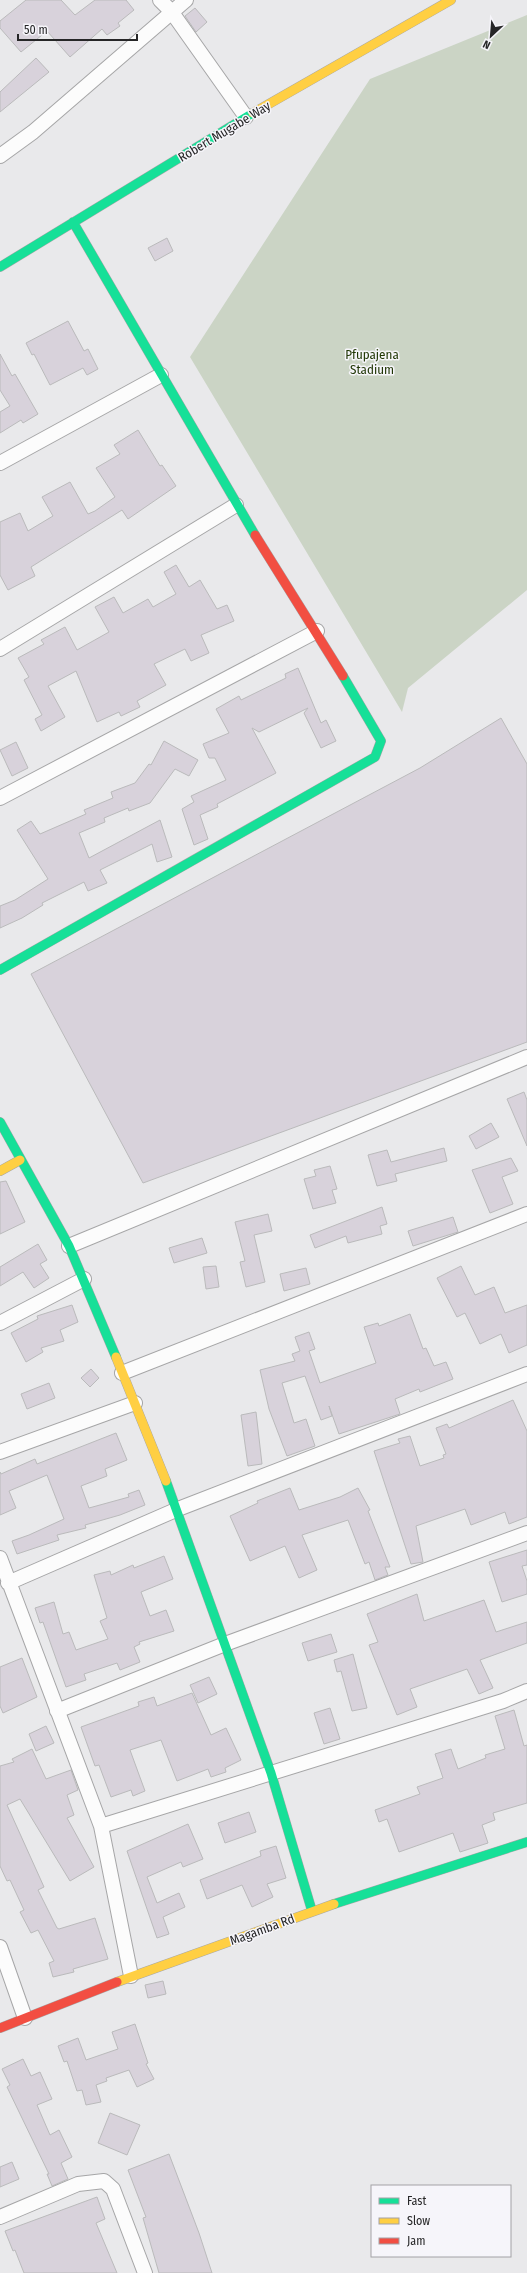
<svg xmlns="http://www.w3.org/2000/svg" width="527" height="2273" font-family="'Fira Sans Condensed',sans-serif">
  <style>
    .green { fill: #cbd4c5 }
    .building { fill: #d8d2db; stroke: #bababb }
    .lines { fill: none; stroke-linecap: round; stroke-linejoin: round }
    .street-casing { stroke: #a6a6a7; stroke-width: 16 }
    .fast-casing { stroke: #a6a6a7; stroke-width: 10 }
    .slow-casing { stroke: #a6a6a7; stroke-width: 10 }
    .jam-casing { stroke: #a6a6a7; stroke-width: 10 }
    .street { stroke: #fcfcfc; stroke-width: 14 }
    .fast { stroke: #16e098; stroke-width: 9 }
    .slow { stroke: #ffcf43; stroke-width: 9 }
    .jam { stroke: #f24e42; stroke-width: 9 }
    .labels { text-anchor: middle; stroke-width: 3; stroke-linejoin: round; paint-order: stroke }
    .street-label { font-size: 13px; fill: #262627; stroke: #f6f5fa }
    .park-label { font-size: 13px; fill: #1f3604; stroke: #f6f5fa }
  </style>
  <rect width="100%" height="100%" fill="#e9e9eb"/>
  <path class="green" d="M527,15V590L408,688L402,712L190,357L370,79Z"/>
  <path class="building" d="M26,0H61L75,15L95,0H126L134,10L118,23L120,26L107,35L102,29L70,57L47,31L21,52L0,28V21Z
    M195,8L207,22L196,32L185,16Z
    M36,58L49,72L0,112V92Z
    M167,238L173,251L155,261L148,248Z
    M68,321L84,351L88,349L98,369L87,375L83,368L50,385L34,354L32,355L26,343Z
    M0,354L12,376L15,374L38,414L23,423L21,420L0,433V412L10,406L0,390Z
    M138,430L160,466L162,465L176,486L128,519L122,510L31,567L35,576L8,590L0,575V522L20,513L28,531L53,516L42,497L70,482L88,514L95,511L115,497L96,468L120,454L114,445Z
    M176,565L189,587L200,580L217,609L227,605L234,621L201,635L209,653L191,661L185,649L154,664L166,685L137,701L140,707L121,716L119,712L97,722L76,671L48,686L65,717L41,731L35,719L42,715L24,680L29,677L18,658L44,644L41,640L65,627L77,650L109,632L95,607L114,597L123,613L148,599L153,607L176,594L164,572Z
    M298,668L321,723L326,720L336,741L321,748L304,713L308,708L259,732L252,728L276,773L217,804L218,807L200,815L208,839L194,845L182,809L194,802L191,796L226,780L215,758H209L203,744L229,733L216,709L239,696L241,700L286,678L285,674Z
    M501,718L527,764V1042L143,1183L31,974L420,768Z
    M164,741L198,760L189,776L175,769L150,803L129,811L128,808L104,818L105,822L79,833L89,858L160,820L172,857L157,862L152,844L100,870L107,883L88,891L84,882L42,903L43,905L22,918L0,928V906L15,900L48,879L17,830L31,821L40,834L86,814L84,810L113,798L111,792L135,783L149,764L151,765Z
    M16,742L28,768L12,776L0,750Z
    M524,1092L527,1100V1146L507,1099Z
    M491,1123L499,1137L476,1149L469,1136Z
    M444,1148L447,1161L395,1174L397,1181L377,1186L368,1155L387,1150L391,1162Z
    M511,1158L518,1171L502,1177L513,1204L490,1213L472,1170Z
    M330,1166L337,1189L332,1190L336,1203L313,1209L304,1179L316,1176L314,1170Z
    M6,1181L25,1222L0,1234V1182Z
    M382,1207L387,1224L380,1226L382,1234L348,1243L346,1236L315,1248L310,1235Z
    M268,1214L272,1231L254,1235L265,1282L246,1287L240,1262L245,1261L235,1222Z
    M453,1217L458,1232L413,1246L408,1231Z
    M202,1238L207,1253L174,1263L169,1248Z
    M38,1244L47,1260L40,1264L49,1278L34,1288L23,1272L0,1286V1267Z
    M216,1266L219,1287L206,1289L203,1267Z
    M461,1266L475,1295L494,1287L505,1313L527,1305V1345L509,1353L501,1334L480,1344L465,1313L457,1317L437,1278Z
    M306,1268L310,1284L284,1291L280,1274Z
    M72,1305L78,1322L60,1330L64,1341L41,1348L43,1352L26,1362L11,1333L38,1319L37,1316Z
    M410,1314L423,1349L426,1348L434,1366L446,1362L453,1379L420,1392L419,1389L395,1399L400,1414L339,1434L329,1406L332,1416L321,1420L305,1376L282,1383L294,1423L306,1419L315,1446L287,1456L269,1409L260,1370L295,1361L292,1354L300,1351L295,1337L309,1332L315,1349L309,1351L320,1383L376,1363L364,1327L378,1323L379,1326Z
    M91,1369L99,1378L90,1387L81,1378Z
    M49,1383L55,1398L27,1409L21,1394Z
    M513,1400L527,1431V1517L509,1524L505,1512L471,1525L465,1509L416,1526L423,1562L411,1564L374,1451L400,1443L398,1439L410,1436L420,1466L444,1458L443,1455L446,1454L436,1428L447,1424L449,1428Z
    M256,1412L262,1464L248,1466L241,1415Z
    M116,1433L127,1460L105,1469L107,1476L81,1486L89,1508L129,1497L128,1494L139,1490L145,1505L120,1515L85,1525L86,1528L57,1535L59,1540L17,1554L12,1541L29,1535L64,1519L47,1475L9,1491L16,1508L0,1515V1472L1,1474L35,1459L37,1464Z
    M290,1488L299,1510L340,1497L358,1488L370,1510L368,1511L390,1567H385L388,1575L375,1580L369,1562L365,1564L348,1520L302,1535L317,1570L299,1578L285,1546L250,1561L230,1516L258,1503L257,1501Z
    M527,1550V1565L522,1566L527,1581V1594L502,1602L489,1562Z
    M164,1556L173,1579L141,1592L150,1616L166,1610L174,1631L139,1642L140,1644L134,1647L140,1662L120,1670L117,1663L84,1674L86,1680L66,1687L43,1622L40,1623L35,1608L54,1602L63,1634L69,1632L76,1650L108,1639L100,1621L107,1618L94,1575L110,1571L111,1575L133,1565L134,1568Z
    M417,1594L424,1621L484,1600L496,1632L527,1622V1643L480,1660L493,1688L479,1694L467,1669L410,1689L417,1707L397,1715L369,1645L378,1642L367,1614Z
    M331,1634L337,1652L308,1661L302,1643Z
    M353,1654L367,1708L352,1711L341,1671L337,1672L334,1660Z
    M22,1658L37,1697L3,1713L0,1706V1667Z
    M209,1677L217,1694L198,1703L190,1685Z
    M192,1693L211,1735L226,1728L241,1760L225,1768L226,1772L211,1777L208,1769L177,1781L161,1740L130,1750L145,1791L133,1796L131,1790L111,1797L99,1765L95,1766L81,1727L139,1706L138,1702L154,1697L157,1706Z
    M330,1708L340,1739L324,1744L314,1713Z
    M514,1710L524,1746L527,1745V1803L493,1813L495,1820L482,1825L488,1843L460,1852L453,1833L399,1852L387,1819L379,1822L375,1810L420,1794L417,1787L443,1778L435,1754L451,1749L458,1769L486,1758L485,1755L505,1749L495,1716Z
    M46,1726L54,1743L36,1751L29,1734Z
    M32,1749L46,1779L71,1770L78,1790L67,1795L74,1815L67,1818L94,1867L70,1881L20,1799L7,1805L44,1887L38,1890L57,1928L59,1929L95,1918L108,1959L73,1969L74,1972L53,1977L49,1963L54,1961L38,1930L31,1933L20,1912L24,1910L10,1880L7,1881L0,1866V1766L14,1762L12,1759Z
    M249,1812L256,1832L225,1843L218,1823Z
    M188,1824L203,1859L183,1867L181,1862L147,1877L157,1903L179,1893L185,1907L163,1917L169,1934L157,1938L127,1851Z
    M276,1846L286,1878L267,1884L273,1897L252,1907L242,1885L207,1899L200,1880L261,1856L260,1851Z
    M163,1981L166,1994L148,1998L145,1985Z
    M135,2024L148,2063L146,2064L154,2079L137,2087L129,2070L106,2078L107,2081L96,2085L101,2102L86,2105L82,2090L77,2091L67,2061L64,2062L58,2046L78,2038L86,2060L118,2049L112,2032Z
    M23,2059L31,2076L40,2072L52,2099L37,2105L50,2135L59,2130L72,2157L61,2163L68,2179L52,2186L47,2174H49L7,2087L10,2085L2,2069Z
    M110,2113L140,2125L127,2155L98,2143Z
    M169,2154L199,2233L212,2273H159L143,2218L146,2217L128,2170Z
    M12,2162L19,2179L0,2187V2167Z
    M97,2197L105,2219L96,2223L117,2273H24L15,2250L13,2251L5,2231Z"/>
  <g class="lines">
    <defs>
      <path id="street" d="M160,0L171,11L246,117
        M0,156L33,132L186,0
        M0,463L161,375
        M0,649L236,505
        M0,798L317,631
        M69,1246L527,1057
        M0,1323L84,1279
        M122,1373L527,1214
        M0,1452L135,1403
        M0,1558L101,1826L131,1976
        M8,1583L178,1509L527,1374
        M57,1711L225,1644L527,1533
        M101,1826L503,1701L527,1691
        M0,1947L25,2018
        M0,2217L78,2184L104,2181L113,2189L145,2273"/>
      <path id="fast" d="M73,222L255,535
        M0,267L253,113
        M0,970L375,757L381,741L343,676
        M0,1122L69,1246L116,1357
        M166,1481L271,1773L312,1911
        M334,1904L527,1842"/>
      <path id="slow" d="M253,113L451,0
        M0,1171L20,1160
        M116,1357L166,1481
        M117,1982L334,1904"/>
      <path id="jam" d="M255,535L343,676
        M0,2028L117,1982"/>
    </defs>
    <use href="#street" class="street-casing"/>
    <use href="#fast" class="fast-casing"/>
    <use href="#slow" class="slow-casing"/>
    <use href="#jam" class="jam-casing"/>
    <use href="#street" class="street"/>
    <use href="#fast" class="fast"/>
    <use href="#slow" class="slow"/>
    <use href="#jam" class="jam"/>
  </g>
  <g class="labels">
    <g class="street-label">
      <text transform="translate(224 131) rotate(-31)" y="5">Robert Mugabe Way</text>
      <text transform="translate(262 1929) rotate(-20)" y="5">Magamba Rd</text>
    </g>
    <g class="park-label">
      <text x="372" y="359">Pfupajena<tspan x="372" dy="15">Stadium</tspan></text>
    </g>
  </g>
  <rect x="371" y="2185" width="140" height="72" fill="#f6f5fa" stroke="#a3a2a6"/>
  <rect x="379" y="2198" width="20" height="6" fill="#16e098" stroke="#a3a2a6"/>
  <text x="407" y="2205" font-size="12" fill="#262627">Fast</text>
  <rect x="379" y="2218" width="20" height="6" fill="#ffcf43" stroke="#a3a2a6"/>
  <text x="407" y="2225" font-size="12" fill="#262627">Slow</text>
  <rect x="379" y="2238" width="20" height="6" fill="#f24e42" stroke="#a3a2a6"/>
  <text x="407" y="2245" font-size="12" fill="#262627">Jam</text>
  <g transform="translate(491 36) rotate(206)" stroke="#f6f5fa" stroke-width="3" paint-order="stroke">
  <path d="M0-3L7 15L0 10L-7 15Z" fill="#262627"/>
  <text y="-6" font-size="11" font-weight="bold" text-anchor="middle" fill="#262627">N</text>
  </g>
  <path d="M18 34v6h119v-6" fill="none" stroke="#262627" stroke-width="2"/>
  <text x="24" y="34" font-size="12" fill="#262627" stroke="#f6f5fa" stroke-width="3" paint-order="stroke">50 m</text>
</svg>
